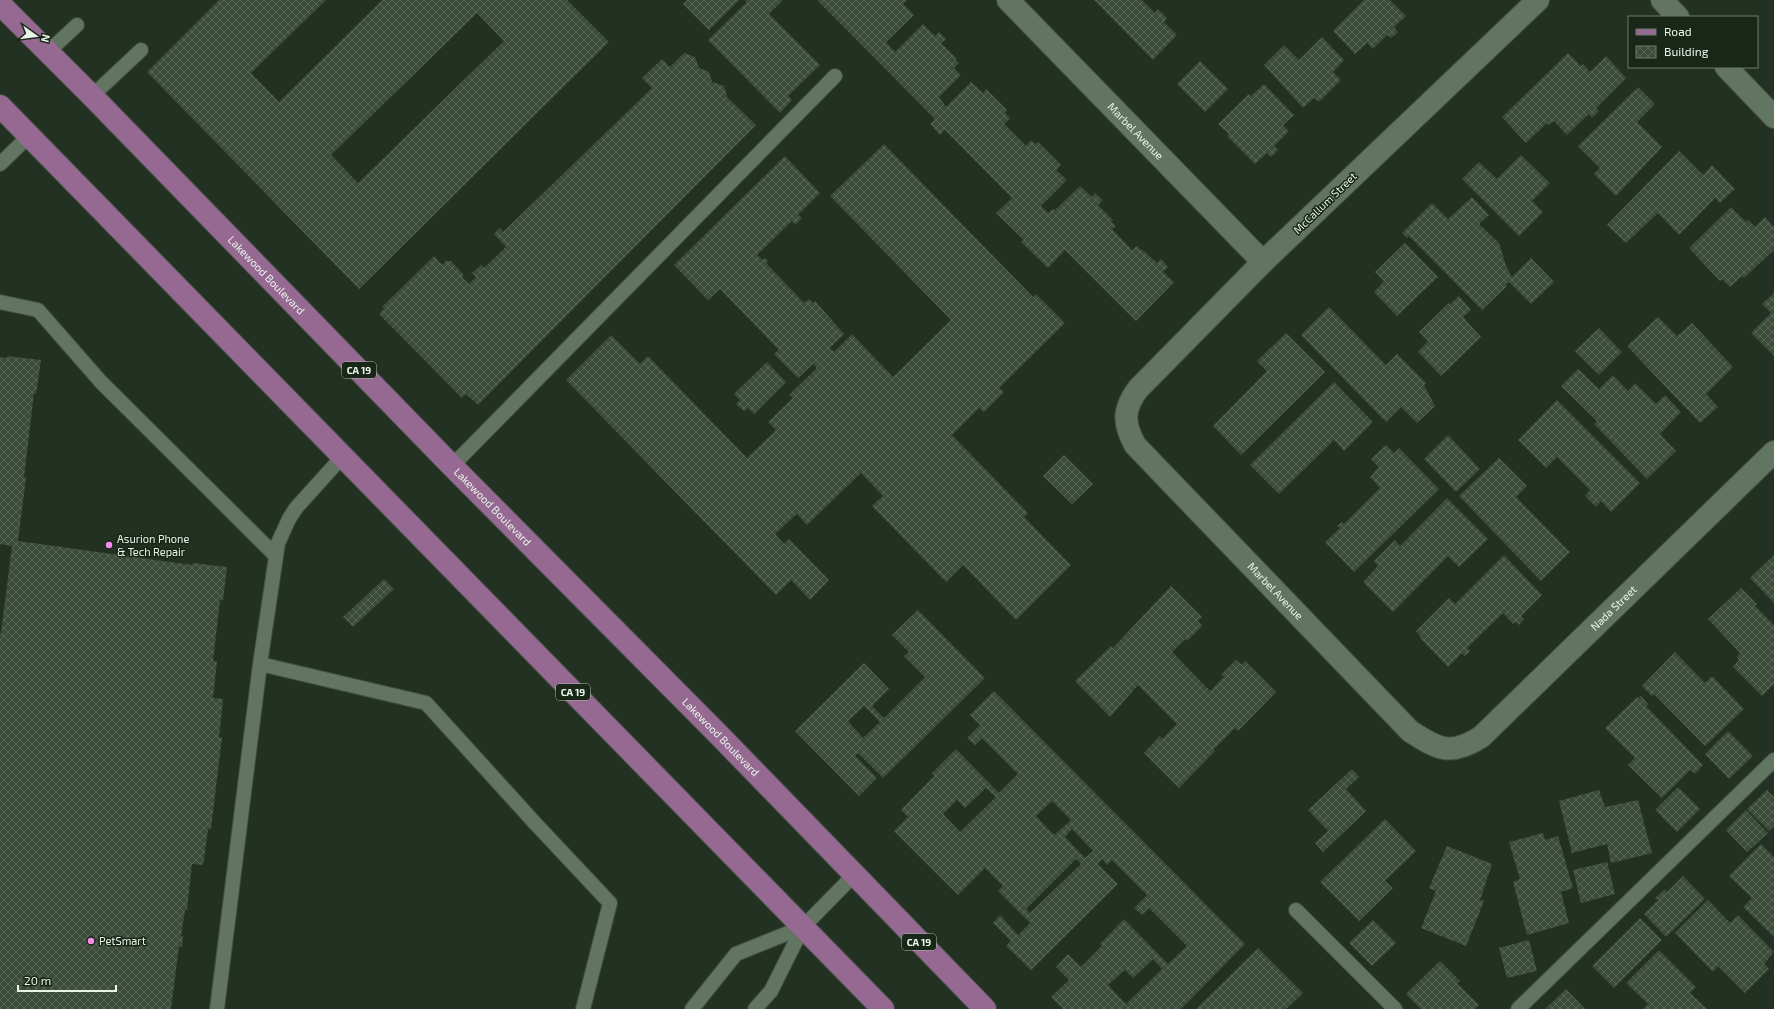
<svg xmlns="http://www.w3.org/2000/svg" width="1774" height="1009" font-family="'Exo 2',sans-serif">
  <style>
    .building { fill: url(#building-cross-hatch); fill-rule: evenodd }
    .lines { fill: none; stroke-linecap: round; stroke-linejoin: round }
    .service-casing { stroke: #404e40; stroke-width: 16 }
    .minor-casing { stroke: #404e40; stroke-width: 24 }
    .primary-casing { stroke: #404e40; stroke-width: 24 }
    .service { stroke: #627462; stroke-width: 14 }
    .minor { stroke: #627462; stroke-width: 22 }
    .primary { stroke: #966993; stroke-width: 22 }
    .poi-dot { fill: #f689ee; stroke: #182718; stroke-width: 1.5 }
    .labels { text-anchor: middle; stroke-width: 3; stroke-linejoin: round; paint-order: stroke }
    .shield { fill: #182718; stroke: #abb7ab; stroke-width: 1 }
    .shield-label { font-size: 10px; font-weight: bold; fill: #eaf5ea }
    .street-label { font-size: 11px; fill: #eaf5ea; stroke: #182718 }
    .poi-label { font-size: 11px; fill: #eaf5ea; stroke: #182718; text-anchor: start }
  </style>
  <defs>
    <pattern id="building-cross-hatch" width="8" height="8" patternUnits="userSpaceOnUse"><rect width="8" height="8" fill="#3c4c3b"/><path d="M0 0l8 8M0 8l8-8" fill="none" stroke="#586658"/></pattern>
  </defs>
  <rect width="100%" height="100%" fill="#223121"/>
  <path class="building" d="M219,0H326L251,73L279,102L382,0H567L609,42L359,289L147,72ZM477,13L504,41L358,183L331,155Z
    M687,0H739L709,30L683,4Z
    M745,0H783L769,14L820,65L788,96L792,100L780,113L708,40L747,2Z
    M817,0H907L903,4L914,15L886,42L895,52L923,24L935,36L939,32L946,39L941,43L957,59L955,60L959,63L954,68L961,75L939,97L946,107L971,82L983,93L986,89L1007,110L1005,113L1010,118L1004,124L1026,146L1031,140L1035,144L1038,142L1061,165L1056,170L1067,180L1041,206L1048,213L1053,209L1055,210L1080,186L1092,197L1095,193L1103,200L1098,205L1113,220L1111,222L1116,226L1112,229L1132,250L1137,246L1142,251L1143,250L1157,263L1161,259L1168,267L1163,272L1174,282L1136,321L1065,250L1048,268L1021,242L1024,240L996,213L1012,198L945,130L940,135L930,124L935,119Z
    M1094,0H1142L1155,13L1158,9L1167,18L1164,22L1177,35L1153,60Z
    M1364,0H1390L1406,16L1394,27L1398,32L1391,38L1387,35L1373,49L1367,43L1355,54L1333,31Z
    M1322,37L1344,60L1333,72L1341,80L1319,102L1314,98L1303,108L1264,65L1284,45L1299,60Z
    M684,53L695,57L699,68L709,72L712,82L724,86L727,97L756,125L478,405L466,394L462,398L379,314L384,309L382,307L434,256L442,265L446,261H451L463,274V278L469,284L476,277L472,273L481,265L484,268L506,247L494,234L500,228L503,232L652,88L642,78L662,59L670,67Z
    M1568,53L1581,66L1583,64L1590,72L1606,56L1626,78L1596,108L1599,111L1592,118L1589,114L1567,135L1554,121L1549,125L1547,123L1526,143L1502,117Z
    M1200,61L1228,89L1205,112L1177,84Z
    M1264,84L1294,115L1283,125L1289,131L1274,146L1278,150L1271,157L1267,153L1255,164L1227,136L1229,134L1218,124L1249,94L1251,96Z
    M1638,87L1655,104L1637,122L1662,147L1616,196L1594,174L1600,168L1578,146Z
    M884,144L1033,297L1036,294L1065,323L999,388L1004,392L984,412L979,408L952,435L1028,513L1024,517L1071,565L1016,620L963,565L946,582L872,506L883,496L861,473L807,525L797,514L775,534L784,544L789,539L829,580L810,600L791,580L776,595L566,380L611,335L640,364L648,356L747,458L776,430L768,422L793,398L789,395L817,368L813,364L798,378L774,354L779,350L720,289L708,300L674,265L785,156L820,193L798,215L802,218L795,225L792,221L757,255L763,260L765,258L768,261L766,263L804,303L809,299L813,303L815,301L844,334L830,348L834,352L852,334L893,377L951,320L830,196Z
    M1679,151L1703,175L1712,165L1735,189L1720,203L1715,198L1679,235L1658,213L1626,243L1607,225Z
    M1521,155L1550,183L1532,201L1543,212L1519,236L1462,179L1479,162L1497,179Z
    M1472,197L1489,215L1479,224L1499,243L1506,266L1512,277L1531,258L1554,282L1531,304L1509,282L1505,285L1507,286L1482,310L1409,236L1407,238L1402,233L1432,203L1448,219Z
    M1731,207L1746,222L1748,220L1755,227L1765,217L1774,227V250L1744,278L1742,276L1730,287L1722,279L1720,281L1689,248Z
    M1405,243L1438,277L1397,316L1374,292L1384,281L1375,272Z
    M1774,293V356L1751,333L1771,313L1762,304Z
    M1459,296L1471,310L1463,317L1481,337L1441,376L1418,352L1428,341L1419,332L1449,303L1450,304Z
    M1329,307L1386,365L1397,354L1426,383L1424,385L1435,406L1417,423L1401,407L1386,422L1301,335Z
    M1658,317L1677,336L1692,323L1733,367L1706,394L1718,407L1700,423L1627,346Z
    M1599,328L1622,352L1599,375L1575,351Z
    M1286,333L1325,372L1241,455L1213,426L1267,371L1257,361Z
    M7,356L41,360L36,394L34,393L24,477L26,478L18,541L192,565L193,563L227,567L223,600H220L213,661H217L213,698L223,699L219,737H222L211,829H208L203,865L192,864L187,910H185L181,936H183L182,947L179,946L171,1009H0V633H1L12,546L0,544V357L7,358Z
    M767,362L786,382L754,414L748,408L744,411L736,404L740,400L734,394Z
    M1578,369L1599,389L1613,375L1628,391L1635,383L1656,404L1665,395L1681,412L1660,434L1676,451L1647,479L1594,424L1597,421L1561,386Z
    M1334,382L1373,422L1344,451L1334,440L1279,494L1250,465Z
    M1557,400L1640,483L1611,512L1601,501L1596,507L1585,496L1590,490L1557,457L1546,468L1518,440Z
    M1448,435L1480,469L1456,492L1424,459Z
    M1386,445L1394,453L1399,448L1439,489L1354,572L1325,542L1340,528L1337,526L1342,522L1344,524L1380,488L1370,477L1379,467L1371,459Z
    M1064,455L1093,484L1072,504L1043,476Z
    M1499,458L1527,486L1516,497L1570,552L1541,581L1459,496Z
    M1447,498L1488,539L1459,567L1448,556L1393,612L1363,582L1378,566L1374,561L1395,540L1400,546Z
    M1504,555L1542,595L1521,616L1524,619L1519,625L1516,622L1513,624L1503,613L1467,648L1470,651L1465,656L1462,653L1448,667L1420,638L1421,637L1416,631L1449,598L1455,604Z
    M1774,555V603L1750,578Z
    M384,579L394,589L353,627L343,617Z
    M1171,586L1202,617L1198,621L1202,626L1187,641L1185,639L1172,652L1210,691L1224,677L1221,675L1236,660L1242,665L1245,661L1276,692L1238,731L1235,728L1213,750L1215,751L1179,788L1144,753L1160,736L1162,739L1177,724L1138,685L1110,717L1075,681L1111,646L1113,648Z
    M1741,588L1757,604L1755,606L1774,625V684L1762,696L1733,667L1739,660L1737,657L1740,653L1708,619Z
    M918,610L985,678L883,778L858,753L855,756L877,778L859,796L795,731L864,663L889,689L872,706L884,718L925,677L904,656L909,652L892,635ZM864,706L880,722L863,738L848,721Z
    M1675,652L1705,683L1712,676L1744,709L1705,746L1654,694L1652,696L1642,686Z
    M994,691L1245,944L1181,1009H1063L1051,997L1069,980L1056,967L1068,954L1081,967L1102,946L1100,944L1124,919L1168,964L1187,946L1149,908L1142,915L1134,908L1147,895L1112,860L1107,865L1102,859L1098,864L1118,884L1031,970L1006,946L1011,941L993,923L1000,915L1018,935L1030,923L998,891L1003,886L985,868L958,895L894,831L908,817L901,810L934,776L932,773L956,749L999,793L1018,774L982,738L975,745L967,738L980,725L970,715ZM986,788L996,797L960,832L943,814L957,800L965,808ZM1052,801L1071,820L1054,835L1036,816ZM1072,829L1093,851L1085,858L1065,837ZM1076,859L1081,864L1030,913L1026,909ZM1153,959L1162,969L1126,1004L1108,985L1125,970L1133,978Z
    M1641,696L1648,704L1646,706L1703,765L1695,774L1690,770L1662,798L1628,765L1635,758L1605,728L1637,697L1639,698Z
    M1728,731L1753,756L1729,779L1705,754Z
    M1352,769L1359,777L1346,789L1366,811L1323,852L1315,843L1328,831L1308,810Z
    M1678,787L1700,809L1677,832L1655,810Z
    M1599,790L1605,807L1638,800L1652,853L1611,863L1607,844L1572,853L1559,801Z
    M1767,790L1774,797V826L1769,831L1747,809Z
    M1746,810L1768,833L1747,852L1726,830Z
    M1385,819L1416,851L1385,881L1393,888L1359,921L1320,882Z
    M1543,833L1545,840L1558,836L1573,888L1561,892L1569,923L1527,935L1513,882L1520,879L1509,842Z
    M1761,844L1774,857V937L1743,907L1752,898L1729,876Z
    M1447,846L1492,864L1480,900L1484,901L1466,946L1421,928L1436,891L1429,888Z
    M1607,862L1615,894L1581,903L1573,870Z
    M1683,876L1705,899L1666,937L1644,914L1658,900L1655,898L1665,889L1667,892Z
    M1708,900L1730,923L1738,915L1774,952L1764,964L1769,969L1745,993L1718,966L1713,972L1675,933Z
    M1640,918L1662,940L1614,988L1592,966Z
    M1373,920L1396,943L1372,966L1349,943Z
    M1529,940L1537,971L1507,978L1499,948Z
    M1258,948L1303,993L1286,1009H1196Z
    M1659,950L1696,987L1690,993L1707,1009H1643L1648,1004L1626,983Z
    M1440,961L1460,981L1457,983L1479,1005L1475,1009H1421L1406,994Z
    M1566,989L1585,1009H1545Z"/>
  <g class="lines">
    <defs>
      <path id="service" d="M48,52L77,25
        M92,96L141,50
        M0,164L29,136
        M0,302L38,310L101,382L276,556
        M452,466L835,76
        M260,664L426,703L533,821L610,903L583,1009
        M1296,910L1395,1009
        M217,1009L260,664L278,543L289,519L296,508L342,457
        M692,1009L736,954L803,927
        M755,1009L771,991L803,927L854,875
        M1518,1009L1774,760"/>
      <g id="minor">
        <path id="s1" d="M1008,0L1263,262"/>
        <path id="s2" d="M1538,0L1263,262L1138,389C1123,409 1123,423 1135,445L1410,731C1439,750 1451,756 1481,737L1774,452"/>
        <path d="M1662,0L1678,17"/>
        <path d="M1726,67L1774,117"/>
      </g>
      <g id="primary">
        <path id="s3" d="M0,4L92,96L452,466L719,735L985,1009"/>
        <path d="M0,106L883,1009"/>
      </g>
    </defs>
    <use href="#service" class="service-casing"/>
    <use href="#minor" class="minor-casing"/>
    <use href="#primary" class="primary-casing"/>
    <use href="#service" class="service"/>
    <use href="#minor" class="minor"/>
    <use href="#primary" class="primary"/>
  </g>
  <g class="poi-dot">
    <circle cx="109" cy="545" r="4"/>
    <circle cx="91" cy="941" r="4"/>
  </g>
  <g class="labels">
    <g class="shield">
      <rect x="342" y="362" width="34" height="16" rx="3"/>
      <rect x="556" y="684" width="34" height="16" rx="3"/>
      <rect x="902" y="934" width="34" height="16" rx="3"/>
    </g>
    <g class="shield-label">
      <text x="359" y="374">CA 19</text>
      <text x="573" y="696">CA 19</text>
      <text x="919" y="946">CA 19</text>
    </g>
    <g class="street-label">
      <text dy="4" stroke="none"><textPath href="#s1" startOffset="183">Marbel Avenue</textPath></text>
      <text transform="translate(1325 203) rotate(-44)" y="4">McCallum Street</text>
      <text dy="4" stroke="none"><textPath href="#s3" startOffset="380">Lakewood Boulevard</textPath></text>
      <text dy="4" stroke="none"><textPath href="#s3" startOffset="704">Lakewood Boulevard</textPath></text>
      <text dy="4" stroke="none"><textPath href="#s2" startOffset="821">Marbel Avenue</textPath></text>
      <text dy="4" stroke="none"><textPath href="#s2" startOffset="1278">Nada Street</textPath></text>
      <text dy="4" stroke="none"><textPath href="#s3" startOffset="1028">Lakewood Boulevard</textPath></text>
    </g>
    <g class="poi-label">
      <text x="117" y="543">Asurion Phone<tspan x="117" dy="13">&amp; Tech Repair</tspan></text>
      <text x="99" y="945">PetSmart</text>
    </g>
  </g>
  <rect x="1628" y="16" width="130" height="52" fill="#182718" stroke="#6c796c"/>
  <rect x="1636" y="29" width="20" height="6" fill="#966993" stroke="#6c796c"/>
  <text x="1664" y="36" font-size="12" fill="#eaf5ea">Road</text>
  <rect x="1636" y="46" width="20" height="12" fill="url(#building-cross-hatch)" stroke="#6c796c"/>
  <text x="1664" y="56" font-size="12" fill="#eaf5ea">Building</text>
  <g transform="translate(36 36) rotate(104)" stroke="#182718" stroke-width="3" paint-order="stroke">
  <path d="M0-3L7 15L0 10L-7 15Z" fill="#eaf5ea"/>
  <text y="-6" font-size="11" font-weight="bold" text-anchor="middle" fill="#eaf5ea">N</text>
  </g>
  <path d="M18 985v6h98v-6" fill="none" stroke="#eaf5ea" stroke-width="2"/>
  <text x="24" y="985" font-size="12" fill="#eaf5ea" stroke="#182718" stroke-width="3" paint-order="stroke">20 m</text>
</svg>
